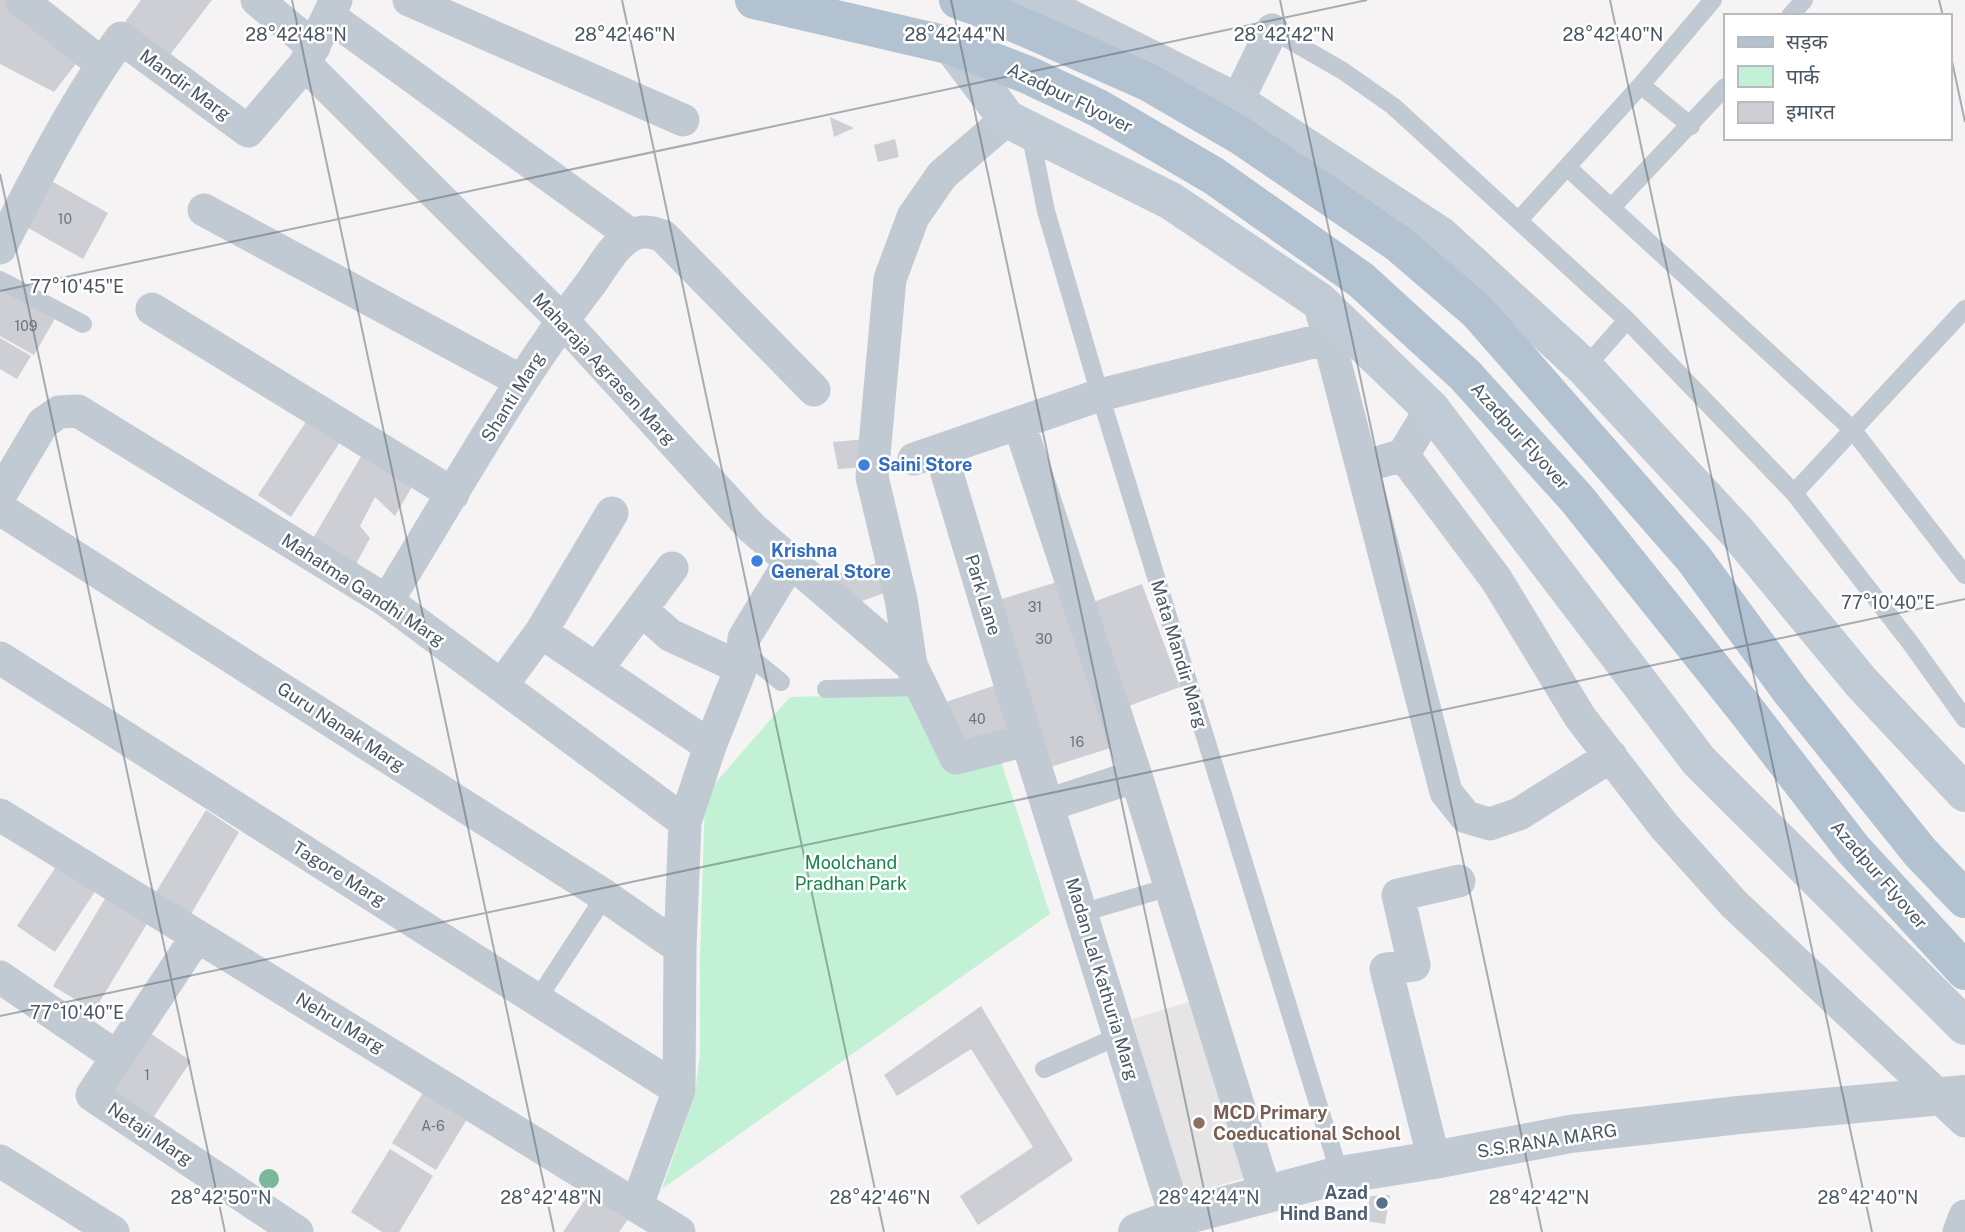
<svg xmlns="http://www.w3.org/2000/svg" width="1965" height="1232" font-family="'Public Sans','Noto Sans Devanagari',sans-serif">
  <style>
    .education { fill: #e6e4e5 }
    .green { fill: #c3f1d5 }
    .building { fill: #cdcfd5 }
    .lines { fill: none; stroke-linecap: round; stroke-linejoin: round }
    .service { stroke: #c1cad2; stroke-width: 18 }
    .minor { stroke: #c1cad2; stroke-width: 33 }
    .tertiary { stroke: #c1cad2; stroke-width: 38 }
    .secondary { stroke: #c1cbd6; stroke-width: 38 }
    .primary { stroke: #b3c2d1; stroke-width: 38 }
    .tree { fill: #7bb799 }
    .ticks { fill: none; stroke: #4a5661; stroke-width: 2; stroke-opacity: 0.45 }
    .shop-dot { fill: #3f7fe0; stroke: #fff; stroke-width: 2.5 }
    .education-dot { fill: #8d6e63; stroke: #fff; stroke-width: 2.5 }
    .service-dot { fill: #5c6f8a; stroke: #fff; stroke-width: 2.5 }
    .labels { text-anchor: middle; stroke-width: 5; stroke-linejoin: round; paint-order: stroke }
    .number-label { font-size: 14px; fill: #6b747e }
    .street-label { font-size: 18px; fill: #4a5661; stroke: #fff }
    .shop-label { font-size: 18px; font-weight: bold; fill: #366cbe; stroke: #fff; text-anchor: start }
    .park-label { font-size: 18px; fill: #17864f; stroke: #fff }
    .education-label { font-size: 18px; font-weight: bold; fill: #785e54; stroke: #fff; text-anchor: start }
    .service-label { font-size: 18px; font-weight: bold; fill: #4e5e75; stroke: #fff; text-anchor: end }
    .ticks-label { font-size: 18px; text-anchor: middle; fill: #4a5661; stroke: #fff; stroke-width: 5; stroke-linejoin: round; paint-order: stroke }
  </style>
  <rect width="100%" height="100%" fill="#f5f3f3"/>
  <path class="education" d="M1199,999L1251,1176L1184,1196L1132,1019Z"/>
  <path class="green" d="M907,694L999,755L1050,914L662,1189L695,1094L700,1054V960L705,795L790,697Z"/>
  <path class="building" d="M0,0H12L82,56L54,92L0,64Z
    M141,0H212L169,56L125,22Z
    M830,117L854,128L834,137Z
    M895,139L899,157L878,162L874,145Z
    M48,179L108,213L83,259L23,225Z
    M0,283L57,315L34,355L0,336Z
    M0,338L31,356L17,379L0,369Z
    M313,411L346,433L291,517L258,495Z
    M867,439L868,467L838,469L833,442Z
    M366,448L417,478L395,516L375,497L360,526L370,538L355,566L312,540Z
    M885,561L893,590L851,605L829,576Z
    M1064,580L1117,746L1047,768L995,601Z
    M1142,584L1180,687L1126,707L1088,604Z
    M999,684L1015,735L956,754L940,704Z
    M206,810L239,832L191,914L156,892Z
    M57,865L96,890L55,952L17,926Z
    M109,892L151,917L94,1011L53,986Z
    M981,1006L1073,1160L978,1225L960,1196L1033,1147L971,1049L897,1096L884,1075Z
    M144,1029L191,1061L150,1122L103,1090Z
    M430,1081L474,1108L436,1170L392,1143Z
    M390,1149L433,1176L399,1232H382L351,1212Z
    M595,1185L634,1211L619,1232H563Z
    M1390,1195L1385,1224L1366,1221L1370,1196Z"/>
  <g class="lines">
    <path class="service" d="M1790,16L1804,0
      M1272,30L1343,71L1393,106L1627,320L1794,493L1912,645L1965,719
      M1641,85L1691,126
      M1030,132L1046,211L1100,395L1340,1175
      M1567,167L1852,429L1965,575
      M1611,208L1725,87
      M1519,220L1641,85L1713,0
      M0,280L83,324
      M1585,368L1627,320
      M1794,493L1965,309
      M743,651L781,682
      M826,689L922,687
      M1081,913L1170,887
      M537,1000L605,896
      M1044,1069L1119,1036"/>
    <path class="minor" d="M21,0L102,64
      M257,0L314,47
      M409,0L683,120
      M329,16L631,235
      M305,64L562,320L752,528L911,665
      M1237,102L1272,30
      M1007,119L942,175L913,217L890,279L872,477L901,599L911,665L956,758L1027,740
      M204,210L521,381
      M0,248C37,176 74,103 121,38L248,131L305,64L336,0
      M1319,301L1446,792L1466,817L1490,824L1519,814L1611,756
      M152,309L453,494
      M1019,423L1136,776L1266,1195
      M940,450L1027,740L1176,1218
      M1403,455L1496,579L1580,717L1664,826L1734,904L1965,1121
      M914,459L1100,395L1329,338
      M1383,461L1403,455L1431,409
      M0,495L43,423L59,412L78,411L387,601L685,822
      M0,509L605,896L680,948
      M387,601C453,494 514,383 591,283C602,268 615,243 632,235C643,230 652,232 663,236L814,390
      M642,610L670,635L741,668
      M541,632L710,746
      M0,658L679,1090
      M597,669L672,568
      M502,685L541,632L612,513
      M1048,805L1136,776
      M0,815L679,1232
      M197,936L92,1095L297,1232
      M0,977L117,1057
      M1434,1160L1386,969L1414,965L1398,895L1459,881
      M0,1161L113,1232
      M637,1205L679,1090L680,948L685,822L710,746L741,668L744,638L790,562
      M1959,1232L1965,1216"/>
    <path class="tertiary" d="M1137,1232L1176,1218L1340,1175L1434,1160L1570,1134L1739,1115L1965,1094"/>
    <path class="secondary" d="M978,7L1035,1L1237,102L1441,236L1585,368L1737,532L1861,682L1965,793
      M952,46L1007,119L1171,201L1319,301L1431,409L1699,761L1965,1026"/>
    <path class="primary" d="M754,0L952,46L1028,75L1098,108L1214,176L1361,280L1465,375L1577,499L1746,710L1853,849L1965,971
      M958,0L978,7L1148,82L1241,136L1399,244L1477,311L1694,559L1789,689L1920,852L1965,899"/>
  </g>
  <circle class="tree" cx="269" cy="1179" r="10"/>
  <path class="ticks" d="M292,0L554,1232M622,0L884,1232M951,0L1213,1232M1280,0L1542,1232M1610,0L1872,1232M1939,0L1943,16M1949,47L1965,122M0,174L225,1232M0,291L1367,0M0,1016L1965,599"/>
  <g class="shop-dot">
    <circle cx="864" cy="465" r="7"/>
    <circle cx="757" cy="561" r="7"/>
  </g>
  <circle class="education-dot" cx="1199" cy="1123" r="7"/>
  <circle class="service-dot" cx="1382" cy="1203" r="7"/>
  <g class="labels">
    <g class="number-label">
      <text x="65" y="224">10</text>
      <text x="26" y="331">109</text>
      <text x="1035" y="612">31</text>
      <text x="1044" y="644">30</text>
      <text x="977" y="724">40</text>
      <text x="1077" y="747">16</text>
      <text x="147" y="1080">1</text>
      <text x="433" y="1131">A-6</text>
    </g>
    <g class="street-label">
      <text transform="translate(185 85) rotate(36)" y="6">Mandir Marg</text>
      <text transform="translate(1070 98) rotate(26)" y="6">Azadpur Flyover</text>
      <text transform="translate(604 369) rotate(47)" y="6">Maharaja Agrasen Marg</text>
      <text transform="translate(513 397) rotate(-58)" y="6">Shanti Marg</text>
      <text transform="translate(1520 436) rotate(48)" y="6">Azadpur Flyover</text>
      <text transform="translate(363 590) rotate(33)" y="6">Mahatma Gandhi Marg</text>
      <text transform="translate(983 595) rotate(73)" y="6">Park Lane</text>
      <text transform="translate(1179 654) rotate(73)" y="6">Mata Mandir Marg</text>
      <text transform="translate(341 727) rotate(33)" y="6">Guru Nanak Marg</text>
      <text transform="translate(339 874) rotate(32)" y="6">Tagore Marg</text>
      <text transform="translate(1879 875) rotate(49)" y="6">Azadpur Flyover</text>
      <text transform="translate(1102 979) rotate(73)" y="6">Madan Lal Kathuria Marg</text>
      <text transform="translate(340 1023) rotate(31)" y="6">Nehru Marg</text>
      <text transform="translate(150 1134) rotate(34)" y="6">Netaji Marg</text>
      <text transform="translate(1547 1141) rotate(-9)" y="6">S.S.RANA MARG</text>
    </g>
    <g class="shop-label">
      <text x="878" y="471">Saini Store</text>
      <text x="771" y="557">Krishna<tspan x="771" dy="21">General Store</tspan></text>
    </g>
    <g class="park-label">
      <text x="851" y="869">Moolchand<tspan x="851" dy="21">Pradhan Park</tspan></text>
    </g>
    <g class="education-label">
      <text x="1213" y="1119">MCD Primary<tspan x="1213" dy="21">Coeducational School</tspan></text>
    </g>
    <g class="service-label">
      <text x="1368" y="1199">Azad<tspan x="1368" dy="21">Hind Band</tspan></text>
    </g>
  </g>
  <g class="ticks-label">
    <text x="296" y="41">28°42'48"N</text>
    <text x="625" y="41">28°42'46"N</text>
    <text x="955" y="41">28°42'44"N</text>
    <text x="1284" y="41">28°42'42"N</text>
    <text x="1613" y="41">28°42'40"N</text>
    <text x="77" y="293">77°10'45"E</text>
    <text x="1888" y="609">77°10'40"E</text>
    <text x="77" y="1019">77°10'40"E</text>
    <text x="221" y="1204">28°42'50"N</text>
    <text x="551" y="1204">28°42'48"N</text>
    <text x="880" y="1204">28°42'46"N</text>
    <text x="1209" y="1204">28°42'44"N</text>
    <text x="1539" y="1204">28°42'42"N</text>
    <text x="1868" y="1204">28°42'40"N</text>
  </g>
  <rect x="1724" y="14" width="228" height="126" fill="#ffffff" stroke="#b7bbc0" stroke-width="2"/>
  <rect x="1738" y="37" width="35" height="10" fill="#b3c2d1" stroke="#b7bbc0" stroke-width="2"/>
  <text x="1786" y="49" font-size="21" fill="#4a5661">सड़क</text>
  <rect x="1738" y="66" width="35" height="21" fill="#c3f1d5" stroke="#b7bbc0" stroke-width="2"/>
  <text x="1786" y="84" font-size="21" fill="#4a5661">पार्क</text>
  <rect x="1738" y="102" width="35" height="21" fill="#cdcfd5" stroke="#b7bbc0" stroke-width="2"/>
  <text x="1786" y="119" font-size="21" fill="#4a5661">इमारत</text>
</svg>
